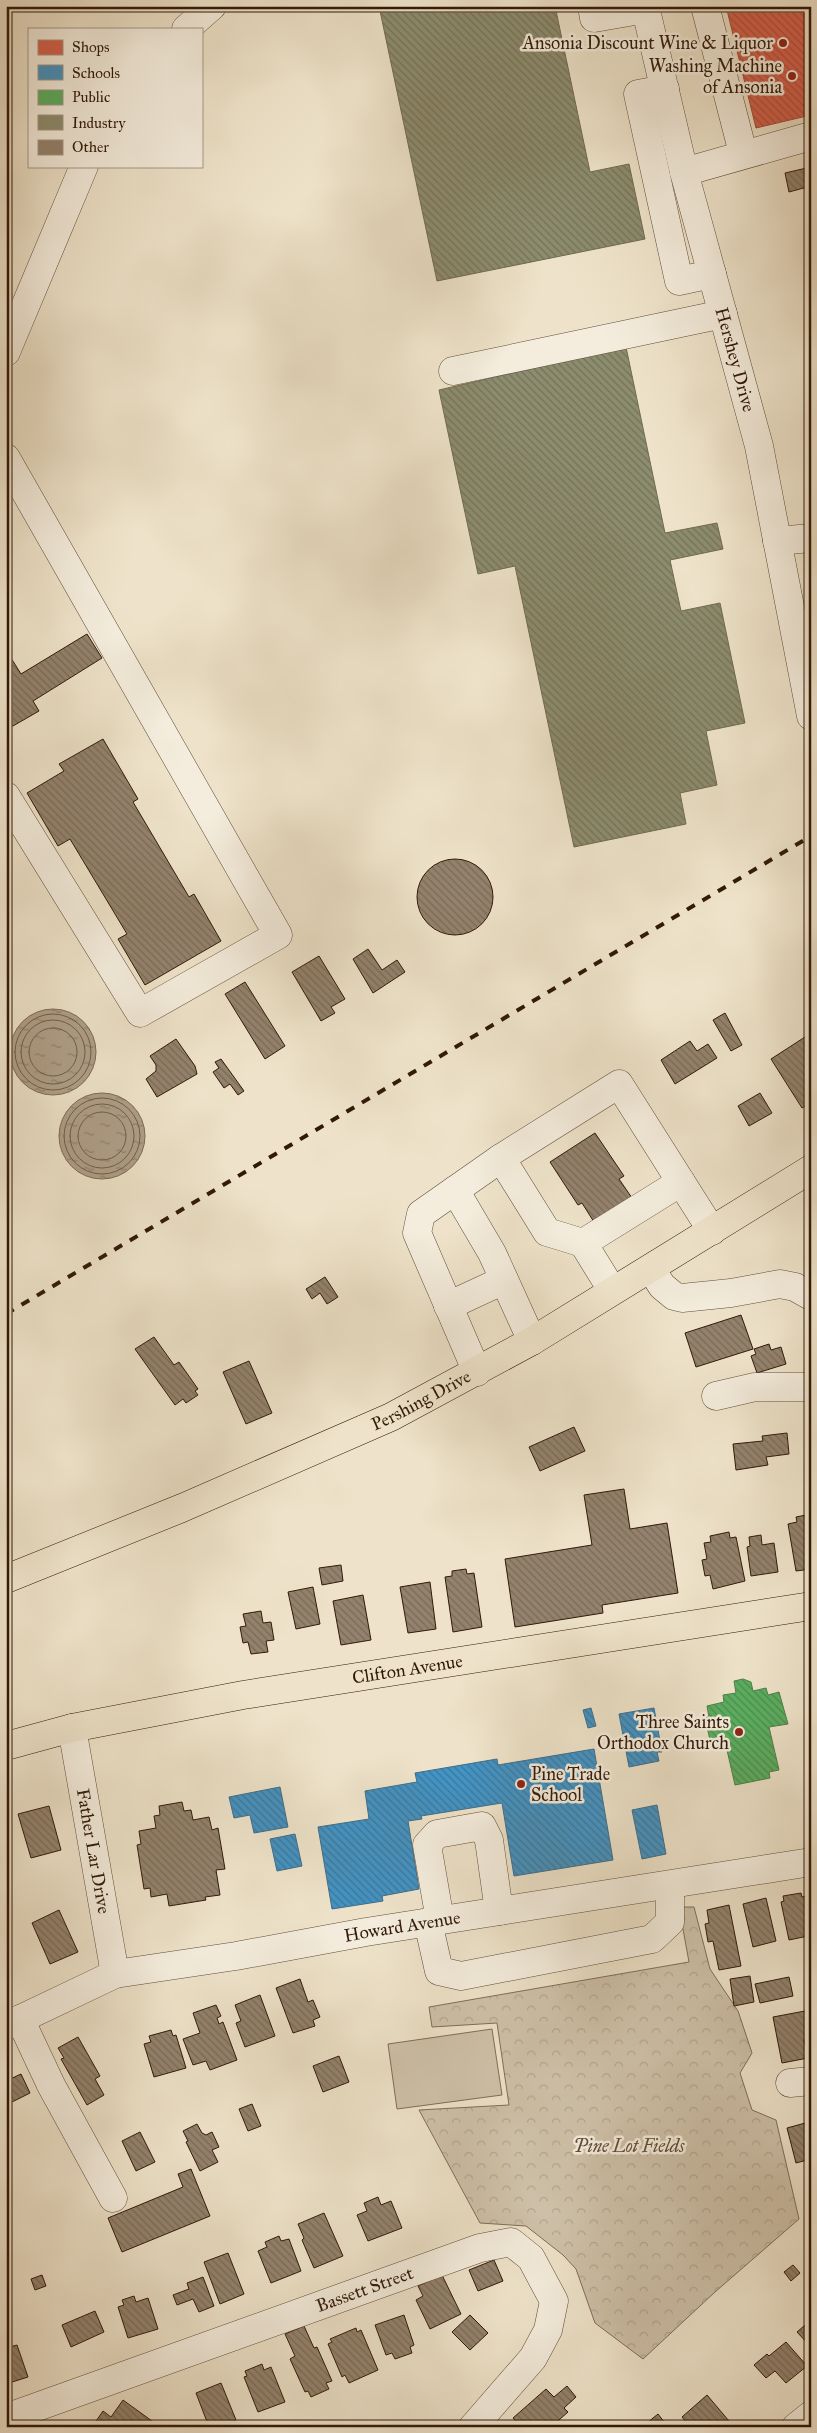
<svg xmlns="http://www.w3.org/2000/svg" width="817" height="2433" font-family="'IM FELL Great Primer',serif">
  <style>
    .grass { fill: #cec1a9; stroke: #806d59 }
    .forest { fill: url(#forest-crowns); stroke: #806d59 }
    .water { fill: url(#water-ripples); stroke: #7c6955 }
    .shops { fill: url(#shops-back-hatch); stroke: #a44b39 }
    .schools { fill: url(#schools-back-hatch); stroke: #3e6e8b }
    .public { fill: url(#public-back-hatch); stroke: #4e8147 }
    .industry { fill: url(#industry-back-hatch); stroke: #716a50 }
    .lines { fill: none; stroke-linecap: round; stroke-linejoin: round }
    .shore { stroke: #705c48; stroke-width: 1 }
    .building { fill: url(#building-back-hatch); stroke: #311909 }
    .minor-casing { stroke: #604c39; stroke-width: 29 }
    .major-casing { stroke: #311909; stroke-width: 29 }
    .minor { stroke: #f4eddd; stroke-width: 28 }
    .major { stroke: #eee3ca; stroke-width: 28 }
    .rail { stroke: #311909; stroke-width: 4; stroke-dasharray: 9 9; stroke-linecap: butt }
    .poi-dot { fill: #8f2418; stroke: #f4eddd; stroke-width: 2 }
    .labels { text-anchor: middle; stroke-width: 5; stroke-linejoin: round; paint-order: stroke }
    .poi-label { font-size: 18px; fill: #311909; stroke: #f4eddd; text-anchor: end }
    .street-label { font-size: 18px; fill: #311909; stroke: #f4eddd }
    .park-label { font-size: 18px; font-style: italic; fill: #604b39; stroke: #f4eddd }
  </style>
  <defs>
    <pattern id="forest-crowns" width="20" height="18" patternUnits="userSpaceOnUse" patternTransform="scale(1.25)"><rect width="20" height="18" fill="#cec1a9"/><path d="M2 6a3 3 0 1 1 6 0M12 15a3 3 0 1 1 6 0" fill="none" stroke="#b1a590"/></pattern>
    <pattern id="water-ripples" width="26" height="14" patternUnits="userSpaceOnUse" patternTransform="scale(1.25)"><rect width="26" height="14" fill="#ae9e88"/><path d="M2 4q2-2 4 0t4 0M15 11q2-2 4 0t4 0" fill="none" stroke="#8e806d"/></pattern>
    <pattern id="shops-back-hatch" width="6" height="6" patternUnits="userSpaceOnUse" patternTransform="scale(1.25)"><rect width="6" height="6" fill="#d6604d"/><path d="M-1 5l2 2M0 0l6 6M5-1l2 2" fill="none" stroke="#ae4e3e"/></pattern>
    <pattern id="schools-back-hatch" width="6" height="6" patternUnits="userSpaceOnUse" patternTransform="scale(1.25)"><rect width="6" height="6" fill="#4393c3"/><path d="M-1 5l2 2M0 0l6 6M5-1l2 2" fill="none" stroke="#39779d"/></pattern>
    <pattern id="public-back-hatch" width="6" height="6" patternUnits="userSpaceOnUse" patternTransform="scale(1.25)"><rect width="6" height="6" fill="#5aae61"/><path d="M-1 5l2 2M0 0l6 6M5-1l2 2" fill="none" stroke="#4b8d4e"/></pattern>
    <pattern id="industry-back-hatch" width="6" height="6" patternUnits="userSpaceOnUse" patternTransform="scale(1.25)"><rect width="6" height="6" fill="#8c8c6e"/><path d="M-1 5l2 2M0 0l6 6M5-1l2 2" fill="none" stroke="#737259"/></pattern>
    <pattern id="building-back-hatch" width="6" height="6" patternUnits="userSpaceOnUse" patternTransform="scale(1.25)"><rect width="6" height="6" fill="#93826d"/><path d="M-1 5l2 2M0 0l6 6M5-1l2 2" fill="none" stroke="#796a58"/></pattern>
  </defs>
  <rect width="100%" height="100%" fill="#eee3ca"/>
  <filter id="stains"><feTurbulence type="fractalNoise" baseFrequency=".004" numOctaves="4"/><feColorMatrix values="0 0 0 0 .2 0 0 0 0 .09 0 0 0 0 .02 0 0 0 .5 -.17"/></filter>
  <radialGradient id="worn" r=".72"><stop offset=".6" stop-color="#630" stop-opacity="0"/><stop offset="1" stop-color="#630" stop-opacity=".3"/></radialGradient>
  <path class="grass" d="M492,2029L502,2095L397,2109L388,2044Z"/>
  <path class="forest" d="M679,1907H694L710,1969L738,2011L752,2053L740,2073L752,2110L776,2120L799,2219L715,2292L643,2359L595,2323L576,2269L563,2255L526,2226L480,2223L419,2110L509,2105L497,2023L432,2027L429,2007L689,1962Z"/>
  <path class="water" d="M10 1052a43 43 0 1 1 86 0a43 43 0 1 1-86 0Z
    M59 1136a43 43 0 1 1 86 0a43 43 0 1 1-86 0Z"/>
  <path class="shops" d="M726,6H811V115L756,128Z"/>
  <path class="schools" d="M591,1708L596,1726L588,1728L583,1710Z
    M654,1708L662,1752H657L659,1761L629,1767L619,1714Z
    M594,1749L613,1860L514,1876L502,1803L421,1816L422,1819L408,1821L419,1889L382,1896L383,1901L332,1909L318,1827L369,1819L365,1791L417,1782L415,1773L497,1759L498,1765Z
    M280,1787L288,1827L254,1833L250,1815L234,1818L229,1797Z
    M657,1805L666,1854L642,1859L632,1810Z
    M295,1834L302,1866L277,1871L270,1839Z"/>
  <path class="public" d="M743,1679L751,1682L753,1691L766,1688L768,1695L779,1692L788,1724L769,1727L779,1770L769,1772L770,1778L735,1785L724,1737L710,1740L705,1718L709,1717L707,1706L724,1702L723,1695L736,1693L734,1681Z"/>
  <path class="industry" d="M379,6H555L590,172L629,164L645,239L437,281Z
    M626,347L665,533L717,523L723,549L670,560L681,611L720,603L745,723L706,731L717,785L680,793L686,824L574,847L515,566L478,574L439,390Z"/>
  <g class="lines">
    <path class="shore" d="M15 1052a38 38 0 1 1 76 0a38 38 0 1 1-76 0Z
      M21 1052a32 32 0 1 1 64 0a32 32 0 1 1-64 0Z
      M29 1052a24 24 0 1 1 48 0a24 24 0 1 1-48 0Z
      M64 1136a38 38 0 1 1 76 0a38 38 0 1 1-76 0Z
      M70 1136a32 32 0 1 1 64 0a32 32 0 1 1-64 0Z
      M78 1136a24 24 0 1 1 48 0a24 24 0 1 1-48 0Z"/>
  </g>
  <path class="building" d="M811,167V186L789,192L785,173Z
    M87,634L102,658L33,701L39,711L6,730V650L21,674Z
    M103,739L138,799L133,802L189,897L194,894L221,941L145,985L118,939L127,934L70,839L58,846L27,793L64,771L59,764Z
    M417 897a38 38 0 1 1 76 0a38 38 0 1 1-76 0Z
    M368,949L382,970L397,960L405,972L373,993L353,959Z
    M319,956L345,999L331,1007L335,1013L321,1021L292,972Z
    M245,982L285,1046L265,1059L225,994Z
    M725,1013L742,1045L731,1051L713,1020Z
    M805,1037L811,1046V1103L802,1108L771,1059Z
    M176,1039L195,1066L197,1074L157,1097L146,1079L156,1071V1065L150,1056Z
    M690,1041L697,1051L708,1044L717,1058L675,1084L661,1060Z
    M221,1059L244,1091L238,1095L230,1084L224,1088L213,1072L219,1068L215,1062Z
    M760,1093L772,1113L749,1126L738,1106Z
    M595,1133L624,1176L619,1179L632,1198L594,1222L582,1203L578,1205L550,1162Z
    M325,1277L338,1297L327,1304L320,1293L312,1299L306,1289Z
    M741,1315L753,1349L696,1367L685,1333Z
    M154,1337L174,1365L179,1362L198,1389L195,1391L198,1395L186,1403L183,1399L175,1405L135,1349Z
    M769,1344L771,1350L781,1347L786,1364L757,1373L751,1356L756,1354L754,1349Z
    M249,1361L272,1413L246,1424L223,1372Z
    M574,1427L585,1451L540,1471L529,1447Z
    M787,1433L789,1454L766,1457L768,1465L736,1470L733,1444L763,1441L762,1436Z
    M624,1489L630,1529L667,1523L678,1593L602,1605L603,1613L515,1627L505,1559L592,1545L584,1495Z
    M811,1514V1569L796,1571L788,1524L797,1522L796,1517Z
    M729,1532L730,1538L736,1537L745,1581L713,1589L710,1575L705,1576L702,1560L707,1559L704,1543L711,1542L710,1536Z
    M761,1535L762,1545L774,1543L778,1572L751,1576L747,1547L750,1546L749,1537Z
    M341,1565L343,1581L322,1585L319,1568Z
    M466,1569L467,1574L474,1573L482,1627L453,1632L445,1577L452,1576V1571Z
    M430,1582L436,1629L408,1633L400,1587Z
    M313,1587L320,1624L296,1629L288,1592Z
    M363,1595L371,1640L341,1645L333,1601Z
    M261,1611L263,1623L271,1622L274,1640L266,1641L268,1652L251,1654L248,1642L243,1643L240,1627L246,1626L243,1614Z
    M182,1802L184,1811L191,1810L193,1820L209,1817L212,1830L218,1828L225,1869L216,1870L220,1895L205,1897L206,1900L169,1906L167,1894L151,1897L150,1888L144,1889L137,1845L141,1844L139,1831L156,1828L154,1816L160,1815L159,1806Z
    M49,1806L61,1850L31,1858L18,1814Z
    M801,1893L802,1897L807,1896L811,1914V1939L808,1936L789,1940L781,1902L784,1901L783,1896Z
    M766,1898L776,1941L753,1947L743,1904Z
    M729,1905L741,1966L719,1970L713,1941L708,1942L705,1924L709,1923L707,1910Z
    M59,1910L78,1952L50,1964L32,1923Z
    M750,1976L754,2002L734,2006L730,1979Z
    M789,1977L793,1996L760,2003L755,1984Z
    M300,1979L308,2002L313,2000L320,2017L313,2020L315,2026L293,2033L276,1988Z
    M260,1995L275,2036L245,2047L236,2023L241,2021L235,2005Z
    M216,2005L221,2016L217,2018L219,2024L223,2022L237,2060L210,2070L206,2061L193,2065L183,2039L200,2033L193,2013Z
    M805,2011L811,2039L804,2040L808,2058L782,2063L773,2017Z
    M171,2030L173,2036L176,2035L186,2068L154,2077L144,2044L151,2042L149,2036Z
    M78,2037L100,2076L95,2079L104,2095L87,2105L61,2059L64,2058L58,2048Z
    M339,2056L349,2082L323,2092L313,2066Z
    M21,2074L30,2093L6,2105V2081Z
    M252,2104L261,2126L248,2131L239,2109Z
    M809,2122L811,2130V2159L796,2163L787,2128Z
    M197,2124L202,2133L206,2135L212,2132L219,2147L212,2150L218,2162L200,2171L186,2142L188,2141L183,2131Z
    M140,2132L155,2162L136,2171L122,2141Z
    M191,2169L210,2216L122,2252L108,2218L183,2187L178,2174Z
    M378,2197L381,2205L391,2201L402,2228L368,2241L357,2215L367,2211L364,2203Z
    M324,2213L343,2256L314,2268L302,2240L304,2238L298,2224Z
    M279,2236L281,2241L289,2239L301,2271L271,2283L258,2251L267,2247L265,2242Z
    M228,2253L244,2294L220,2304L204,2262Z
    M494,2260L503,2281L478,2291L469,2270Z
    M793,2265L800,2273L791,2281L784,2272Z
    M42,2275L46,2286L35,2290L31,2279Z
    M442,2275L461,2314L430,2329L416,2300L423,2296L418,2286Z
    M203,2277L214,2306L199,2312L193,2299L177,2305L173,2295L189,2289L187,2283Z
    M134,2296L136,2302L148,2298L158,2329L128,2338L118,2307L124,2305L122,2300Z
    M95,2311L104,2332L71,2347L62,2325Z
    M404,2315L414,2345L410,2347L412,2353L395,2359L392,2353L386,2355L375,2325Z
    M470,2315L488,2333L470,2350L452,2332Z
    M811,2320V2347L797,2332Z
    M304,2326L314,2348L317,2347L332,2381L326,2383L329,2389L311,2397L308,2391L305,2392L290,2359L295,2356L285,2334Z
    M356,2328L357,2332L361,2330L378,2370L349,2383L345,2375L342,2377L328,2344L332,2342L330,2339Z
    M786,2342L807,2366L786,2383L775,2371L766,2378L754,2365L767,2354L769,2356Z
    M17,2345L28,2377L6,2384V2348Z
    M262,2364L264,2370L271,2367L285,2402L258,2412L244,2377L247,2376L245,2371Z
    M221,2383L236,2420L217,2427H209L196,2393Z
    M567,2386L576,2397L564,2408L568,2412L551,2427H521L513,2418L546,2389L554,2397Z
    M707,2395L729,2421L722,2427H690L682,2417Z
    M123,2400L152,2421L148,2427H92L103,2411L111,2417Z
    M658,2414L668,2427H642Z"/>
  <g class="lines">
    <defs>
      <g id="minor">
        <path d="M592,6L594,18L646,9"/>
        <path id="s1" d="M645,6L684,172L759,446L811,716"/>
        <path d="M705,6L743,153"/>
        <path d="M186,29L212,6"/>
        <path d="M665,89L638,94L679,281L712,274"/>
        <path d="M684,172L811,136"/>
        <path d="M6,352L84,166"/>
        <path d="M453,371L723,314"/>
        <path d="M6,458L278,935L140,1013L6,796"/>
        <path d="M777,541L811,538"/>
        <path d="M501,1158L547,1232L583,1243L681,1182"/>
        <path d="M455,1190L492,1253L532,1341"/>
        <path d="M583,1243L612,1290"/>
        <path d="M651,1269L662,1286L674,1296L682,1298L731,1293L780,1284L795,1287L811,1296"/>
        <path d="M448,1306L504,1280"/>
        <path d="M477,1372L417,1233L421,1214L501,1158L619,1084L712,1231"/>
        <path d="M716,1396L755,1387H811"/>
        <path id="s2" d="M72,1728L115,1974"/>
        <path d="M440,1920L427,1845L437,1834L482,1826L489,1840L499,1911"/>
        <path d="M428,1922L439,1971L461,1976L652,1939L670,1922V1885"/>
        <path d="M20,2019L51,2085L113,2198"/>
        <path id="s3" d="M6,2026L115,1974L236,1956L366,1932L811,1862"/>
        <path d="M790,2083L811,2081"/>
        <path id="s4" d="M6,2418L480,2248L511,2242L531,2258L554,2301L548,2330L533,2358L473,2427"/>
        <path d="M796,2427L811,2415"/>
      </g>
      <g id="major">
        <path id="s5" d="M6,1579L182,1508L391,1417L532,1341L811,1169"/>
        <path id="s6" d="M6,1746L72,1728L243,1695L811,1606"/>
      </g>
    </defs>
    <use href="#minor" class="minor-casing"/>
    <use href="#major" class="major-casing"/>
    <use href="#minor" class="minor"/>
    <use href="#major" class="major"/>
    <path class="rail" d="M6,1314L811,836"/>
  </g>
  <g class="poi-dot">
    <circle cx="783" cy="43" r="5"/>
    <circle cx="792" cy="76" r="5"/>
    <circle cx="739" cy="1732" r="5"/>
    <circle cx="521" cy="1784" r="5"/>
  </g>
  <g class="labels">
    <g class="poi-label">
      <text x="773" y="49">Ansonia Discount Wine &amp; Liquor</text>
      <text x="782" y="72">Washing Machine<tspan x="782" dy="21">of Ansonia</tspan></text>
      <text x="729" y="1728">Three Saints<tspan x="729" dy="21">Orthodox Church</tspan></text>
      <text x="531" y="1780" text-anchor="start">Pine Trade<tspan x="531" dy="21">School</tspan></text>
    </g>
    <g class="street-label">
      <text dy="6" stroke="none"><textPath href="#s1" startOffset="365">Hershey Drive</textPath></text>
      <text dy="6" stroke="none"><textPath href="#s5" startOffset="452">Pershing Drive</textPath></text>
      <text dy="6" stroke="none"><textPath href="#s6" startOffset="409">Clifton Avenue</textPath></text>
      <text dy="6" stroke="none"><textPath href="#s2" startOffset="125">Father Lar Drive</textPath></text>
      <text dy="6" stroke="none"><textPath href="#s3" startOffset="412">Howard Avenue</textPath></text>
      <text dy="6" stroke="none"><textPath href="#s4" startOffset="381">Bassett Street</textPath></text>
    </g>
    <g class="park-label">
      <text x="629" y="2152">Pine Lot Fields</text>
    </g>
  </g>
  <rect width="817" height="2433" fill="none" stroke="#eee3ca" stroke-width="25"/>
  <rect x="8" y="8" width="802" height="2418" fill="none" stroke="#311909" stroke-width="2.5"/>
  <rect x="12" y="12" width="792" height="2408" fill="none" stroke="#311909"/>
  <rect x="28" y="28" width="175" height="140" fill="#f4eddd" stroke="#a69888"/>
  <rect x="38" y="40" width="25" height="15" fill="#d6604d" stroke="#a69888"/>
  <text x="72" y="52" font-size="15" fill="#311909">Shops</text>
  <rect x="38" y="65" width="25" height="15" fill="#4393c3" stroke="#a69888"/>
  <text x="72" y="78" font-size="15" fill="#311909">Schools</text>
  <rect x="38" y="90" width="25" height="15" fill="#5aae61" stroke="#a69888"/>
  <text x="72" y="102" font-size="15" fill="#311909">Public</text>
  <rect x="38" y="115" width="25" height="15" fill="#8c8c6e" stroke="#a69888"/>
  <text x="72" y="128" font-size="15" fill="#311909">Industry</text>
  <rect x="38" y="140" width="25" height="15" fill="#93826d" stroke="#a69888"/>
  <text x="72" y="152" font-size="15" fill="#311909">Other</text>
  <rect width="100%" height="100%" filter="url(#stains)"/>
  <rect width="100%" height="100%" fill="url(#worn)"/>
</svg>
